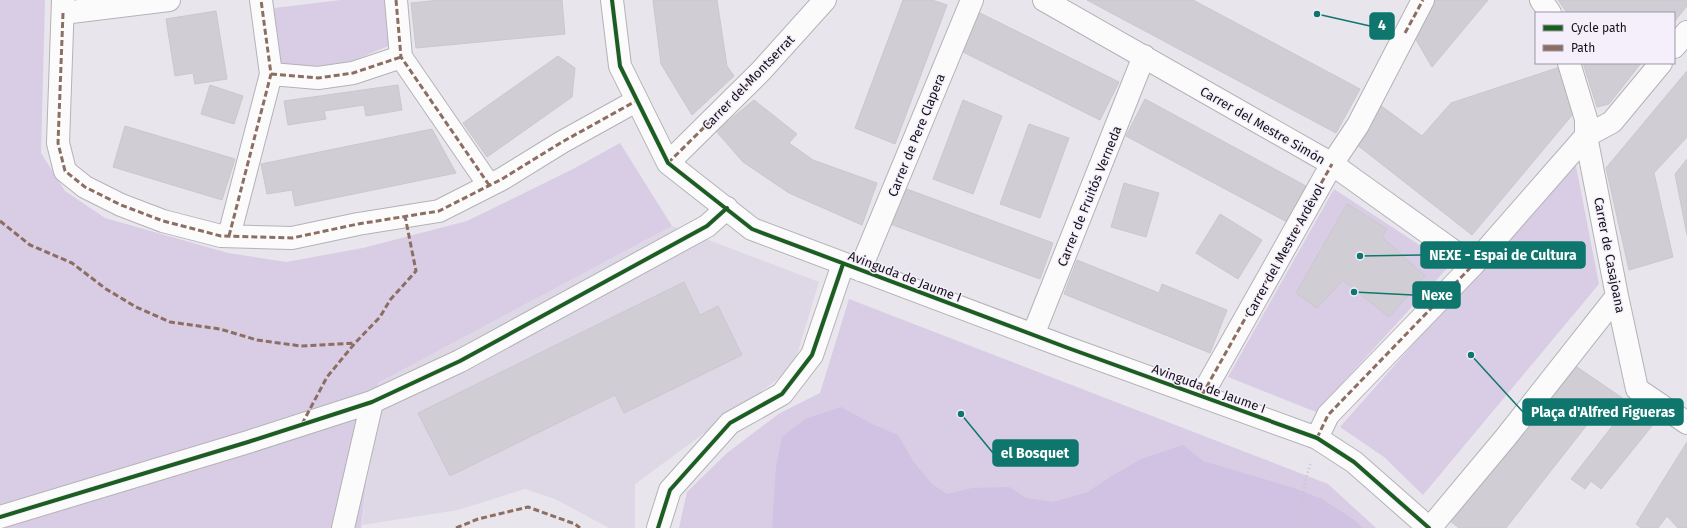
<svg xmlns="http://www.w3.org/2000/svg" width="1687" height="528" font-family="'Fira Sans',sans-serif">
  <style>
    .built { fill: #ded8e6 }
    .green { fill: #d8cde4 }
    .forest { fill: #d1c1e3 }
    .building { fill: #d0ced4; stroke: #cac7cd }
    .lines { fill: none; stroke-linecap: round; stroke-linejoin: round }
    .minor-casing { stroke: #b4b2b7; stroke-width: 24 }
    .path { stroke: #c7c6c9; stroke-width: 2.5; stroke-dasharray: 1 3; stroke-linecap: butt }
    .minor { stroke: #fcfbfc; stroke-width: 22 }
    .quiet { stroke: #8d6e63; stroke-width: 3; stroke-dasharray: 6 3; stroke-linecap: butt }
    .cycleway-casing { stroke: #f5effc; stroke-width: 6 }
    .cycleway { stroke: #1b5e20; stroke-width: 4 }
    .labels { text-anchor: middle; stroke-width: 3; stroke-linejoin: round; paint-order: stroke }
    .street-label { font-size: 13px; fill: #151318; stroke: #f5effc }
    .leader { fill: none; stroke: #0f766e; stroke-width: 1.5 }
    .callout-dot { fill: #0f766e; stroke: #f5effc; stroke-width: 1.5 }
    .callout { fill: #0f766e; stroke: #0f766e; stroke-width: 1.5 }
    .callout-label { font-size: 14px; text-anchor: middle; font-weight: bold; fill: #fff }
  </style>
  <rect width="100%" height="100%" fill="#e8e5ec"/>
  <path class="built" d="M672,226L819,282L793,368L635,484V528H609L555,499L525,489L458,510L362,525L378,383Z"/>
  <path class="green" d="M0,0H45L41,153L65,191L105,218L228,253L286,262L363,248L467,221L573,169L620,143L672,226L378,383L361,528H0Z
    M341,0H385L391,45L342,65L279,67L274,8Z
    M1575,161L1599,284L1423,495L1384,457L1340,427Z
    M1334,189L1450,265L1316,412L1228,377Z
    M849,299L1328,484L1376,528H679L687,492L727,453L780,413L820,393Z"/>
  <path class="forest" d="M841,407L872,424L898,435L913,461L932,484L947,494L972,488L1009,487L1026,498L1053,502L1088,492L1110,477L1141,459L1183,445L1203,461L1294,488L1322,499L1353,519L1363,528H772L776,467L782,437L805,419Z"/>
  <path class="building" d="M440,0H562L565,34L416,48L411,3Z
    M653,0H717L727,66L734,76L692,115L661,64Z
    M903,0H932L947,5L895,144L855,128Z
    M1087,0H1193L1360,89L1336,133Z
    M1436,0H1488L1432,67L1415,38Z
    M1558,0H1687V6L1674,22V13H1567Z
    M216,11L227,79L195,84L193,73L175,76L166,19Z
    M978,12L1119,82L1100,120L959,50Z
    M558,56L575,68L572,97L487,157L463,123Z
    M1583,63H1641L1609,104L1597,107Z
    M1560,67L1573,114L1472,235L1356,144L1380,105L1422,136L1451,103Z
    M1687,71V137L1654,173L1673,257L1629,270L1606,168Z
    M210,85L243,96L234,124L201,114Z
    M398,85L402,110L366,116L364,105L324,111L326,119L288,125L284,101Z
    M1145,99L1306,186L1287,222L1126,136Z
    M754,100L797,134L789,143L813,160L877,183L862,225L789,193L743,162L716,131Z
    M963,100L1002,116L973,194L933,179Z
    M1029,124L1069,138L1040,218L1000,204Z
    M125,126L235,159L222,200L113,167Z
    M432,129L456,173L295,206L292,190L267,194L261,164Z
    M1687,159V235L1675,174Z
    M1124,183L1159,193L1146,237L1111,227Z
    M904,188L1053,243L1040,279L890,224Z
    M1347,204L1387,229L1382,237L1425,276L1389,317L1343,280L1317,308L1296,293Z
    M1220,214L1262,240L1238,279L1196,253Z
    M1077,260L1159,293L1162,284L1227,310L1210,353L1064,294Z
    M684,282L700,315L718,306L742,355L624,413L615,395L450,476L418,413Z
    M1577,367L1656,421L1601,489L1591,481L1585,489L1571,479L1617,420L1601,407L1506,528H1459L1449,520Z
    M1687,442V528H1678L1667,516L1658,528H1641L1636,524Z"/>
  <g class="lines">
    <defs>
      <path id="minor" d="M63,0L58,143L65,171L85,187L121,205L163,221L221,236L292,238L358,224L439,211L502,179L562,142L636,101
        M396,0L401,57L489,185
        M612,0L620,66L668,163L752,229L1068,348L1317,438L1354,462L1429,528
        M1044,0L1332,164L1473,265
        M1541,0L1550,13
        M63,13L169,0
        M1674,47L1687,32
        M1569,63L1586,119V136L1617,296L1637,389L1687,423
        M271,74L318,78L353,73L401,57
        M668,163L761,71L825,0
        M229,236L271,74L261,0
        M860,270L972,0
        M1033,335L1144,56
        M1202,395L1332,164L1358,125L1423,0
        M1317,438L1328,415L1473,265L1586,136L1612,122L1661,63
        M0,517L248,442L372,402L460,361L707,226L727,208
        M343,528L372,402
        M658,528L670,490L730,423L782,394L812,355L843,264
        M1430,528L1506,437L1617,296"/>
    </defs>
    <use href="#minor" class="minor-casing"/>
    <path class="path" d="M1301,528C1300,505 1304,483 1311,462"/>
    <use href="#minor" class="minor"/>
    <path class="quiet" d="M396,0L401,57L489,185
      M63,13L58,143L65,171L85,187L121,205L163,221L221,236L292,238L358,224L439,211L502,179L562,142L636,101
      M1405,33L1423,0
      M271,74L318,78L353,73L401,57
      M668,163L761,71
      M0,221L30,245L72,263L106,289L136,307L170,322L220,329L257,340L301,346L355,343
      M229,236L271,74L261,0
      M1202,395L1332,164
      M302,424L327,377L355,343L380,317L390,300L416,271L405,216
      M1317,438L1328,415L1473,265
      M456,528L478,519L528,507L575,524L580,528"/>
    <defs>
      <path id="cycleway" d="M612,0L620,66L668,163L752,229L1068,348L1317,438L1354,462L1429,528
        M0,517L248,442L372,402L460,361L707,226L727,208
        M658,528L670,490L730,423L782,394L812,355L843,264"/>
    </defs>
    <use href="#cycleway" class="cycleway-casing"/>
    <use href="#cycleway" class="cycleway"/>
  </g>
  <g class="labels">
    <g class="street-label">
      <text transform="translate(748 82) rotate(-46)" y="5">Carrer del Montserrat</text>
      <text transform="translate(1263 125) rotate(30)" y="5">Carrer del Mestre Simón</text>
      <text transform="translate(916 135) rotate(-68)" y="5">Carrer de Pere Clapera</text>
      <text transform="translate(1089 196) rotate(-68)" y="5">Carrer de Fruitós Verneda</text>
      <text transform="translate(1284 250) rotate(-61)" y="5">Carrer del Mestre Ardèvol</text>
      <text transform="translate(1610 255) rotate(79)" y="5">Carrer de Casajoana</text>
      <text transform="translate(905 276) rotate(21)" y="5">Avinguda de Jaume I</text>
      <text transform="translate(1209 388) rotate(20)" y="5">Avinguda de Jaume I</text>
    </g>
  </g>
  <path class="leader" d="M1317 14L1370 26M1360 256L1421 255M1354 292L1413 295M1471 355L1523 412M961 414L993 453"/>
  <g class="callout-dot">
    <circle cx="1317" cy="14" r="4"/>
    <circle cx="1360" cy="256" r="4"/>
    <circle cx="1354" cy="292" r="4"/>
    <circle cx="1471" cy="355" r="4"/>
    <circle cx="961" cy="414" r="4"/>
  </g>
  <g class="callout">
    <rect x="1370" y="13" width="24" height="26" rx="4"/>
    <rect x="1421" y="242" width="164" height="26" rx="4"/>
    <rect x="1413" y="282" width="47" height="26" rx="4"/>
    <rect x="1523" y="399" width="160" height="26" rx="4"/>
    <rect x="993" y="440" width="85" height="26" rx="4"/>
  </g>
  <g class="callout-label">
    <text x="1382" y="30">4</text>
    <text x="1503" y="260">NEXE - Espai de Cultura</text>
    <text x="1437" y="300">Nexe</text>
    <text x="1603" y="417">Plaça d'Alfred Figueras</text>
    <text x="1035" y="458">el Bosquet</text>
  </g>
  <rect x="1535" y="12" width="140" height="52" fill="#f5effc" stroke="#9b97a1"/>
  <rect x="1543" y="25" width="20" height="6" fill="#1b5e20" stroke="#9b97a1"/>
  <text x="1571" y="32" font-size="12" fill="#151318">Cycle path</text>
  <rect x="1543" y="45" width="20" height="6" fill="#8d6e63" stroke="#9b97a1"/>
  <text x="1571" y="52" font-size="12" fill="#151318">Path</text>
</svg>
